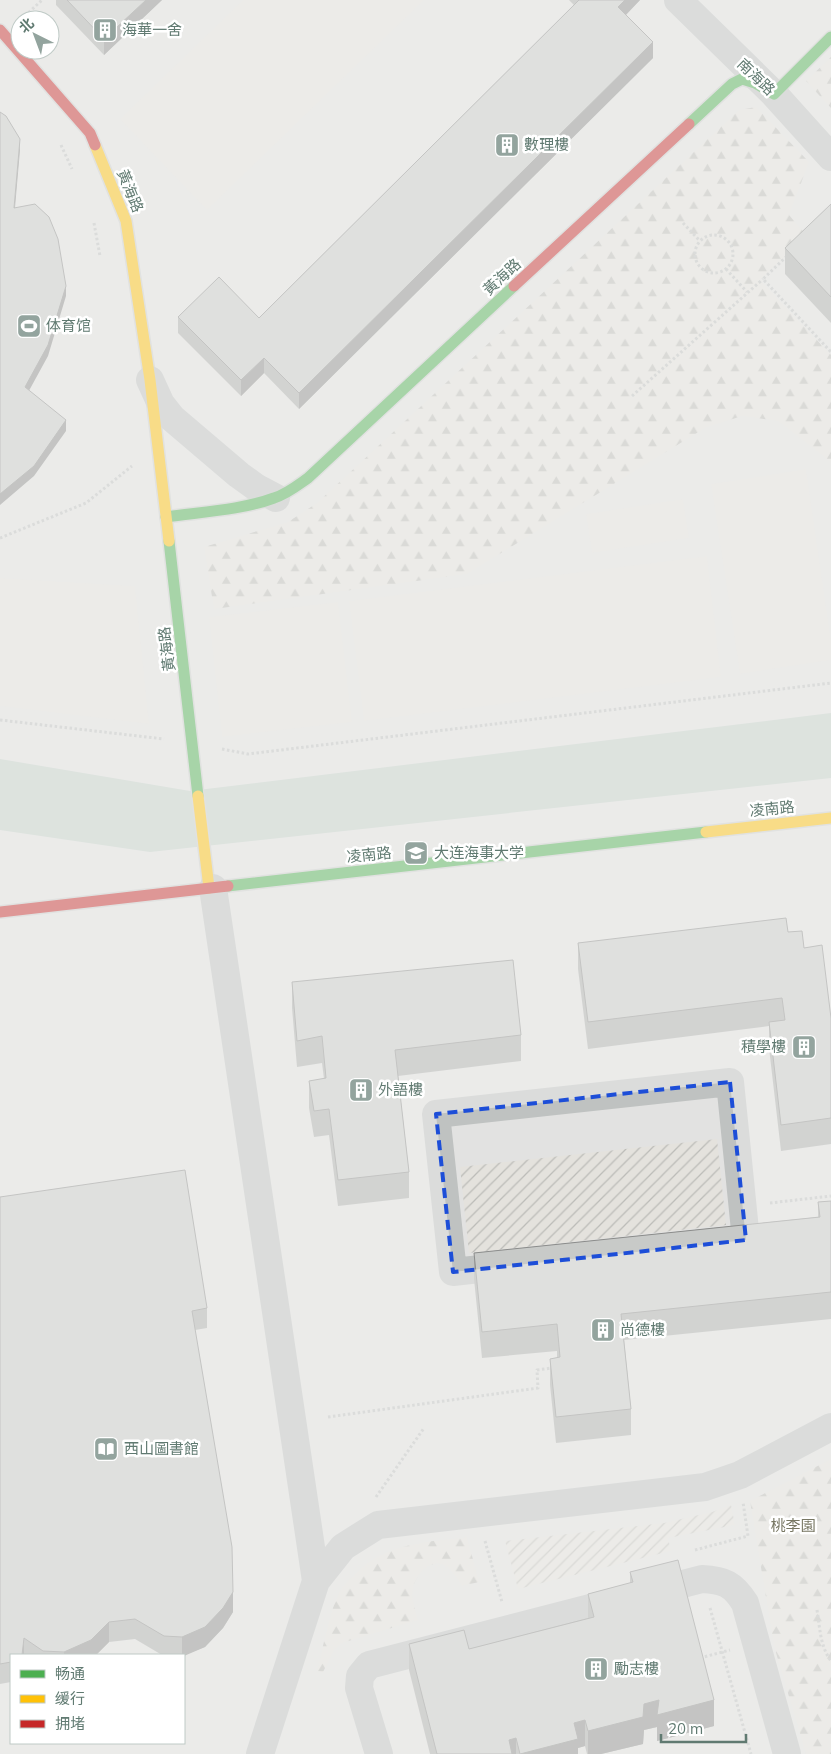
<svg xmlns="http://www.w3.org/2000/svg" width="831" height="1754" font-family="Mulish,'Noto Sans SC',sans-serif">
  <style>
    .built { fill: #e2e2e1; fill-rule: evenodd }
    .green { fill: #e4e2dd }
    .forest { fill: url(#forest-firs) }
    .garden { fill: url(#garden-furrows) }
    .water { fill: #c3d0c8 }
    .lines { fill: none; stroke-linecap: round; stroke-linejoin: round }
    .fast-casing { stroke: #cccecd; stroke-width: 14 }
    .slow-casing { stroke: #cccecd; stroke-width: 14 }
    .jam-casing { stroke: #cccecd; stroke-width: 14 }
    .path { stroke: #bec1c0; stroke-width: 3; stroke-dasharray: 2.5 2.5; stroke-linecap: butt }
    .street { stroke: #bfc2c1; stroke-width: 28 }
    .fast { stroke: #4caf50; stroke-width: 11 }
    .slow { stroke: #ffc107; stroke-width: 11 }
    .jam { stroke: #c62828; stroke-width: 11 }
    .wall { fill: #acaeac }
    .shaded-wall { fill: #8c8d8c }
    .building { fill: #c8cac8; stroke: #8c8d8c }
    .marked { fill: none; stroke: #1d4ed8; stroke-width: 4; stroke-dasharray: 10 6; stroke-linejoin: round }
    .labels { text-anchor: middle; stroke-width: 5; stroke-linejoin: round; paint-order: stroke }
    .poi-label { font-size: 15px; fill: #607a71; stroke: #fff; text-anchor: start }
    .street-label { font-size: 15px; fill: #607a71; stroke: #fff }
    .park-label { font-size: 15px; fill: #787763; stroke: #fff }
  </style>
  <defs>
    <pattern id="forest-firs" width="22" height="20" patternUnits="userSpaceOnUse" patternTransform="scale(1.25)"><rect width="22" height="20" fill="#e4e2dd"/><path d="M5 1l3.5 6h-7zM16 11l3.5 6h-7z" fill="#bcbcb8"/></pattern>
    <pattern id="garden-furrows" width="10" height="10" patternUnits="userSpaceOnUse" patternTransform="scale(1.25)"><rect width="10" height="10" fill="#e4e2dd"/><path d="M-1 1l2-2M0 10L10 0M9 11l2-2" fill="none" stroke="#bcbcb8"/></pattern>
  </defs>
  <rect width="100%" height="100%" fill="#f3f2f1"/>
  <path class="built" d="M0,0H831V1754H0ZM20,20H50V50H20ZM11,1655H184V1743H11Z"/>
  <path class="green" d="M243,0H424L207,210L120,119Z
    M806,469L831,641V660L740,674L711,484Z
    M683,499L689,538L592,553L586,514Z
    M707,556L721,677L364,721L349,601Z
    M0,578L135,586L149,724L0,706Z
    M338,602L352,722L222,737L209,617Z"/>
  <path class="forest" d="M831,57V108L806,81Z
    M756,107L809,162L789,215L807,236L760,280L831,355V462L778,421L742,416L705,428L467,574L214,609L204,547L288,522L317,503L739,110Z
    M831,1459V1754H806L774,1646L750,1501Z
    M467,1537L479,1582L462,1586C457,1578 452,1570 444,1565C429,1558 415,1576 413,1589C411,1599 416,1611 418,1620L342,1643L334,1650L323,1672L317,1671C323,1649 329,1613 339,1593C343,1585 350,1579 356,1573C386,1543 427,1542 467,1537Z"/>
  <path class="garden" d="M717,1139L726,1225L469,1253L460,1167Z
    M731,1505L735,1525L668,1538L671,1551L518,1589L505,1541L664,1523L712,1512Z"/>
  <path class="water" d="M831,713V778L150,852L0,830V759L190,791Z"/>
  <g class="lines">
    <defs>
      <path id="fast" d="M689,124L732,84L742,79L755,83L774,94L831,37
        M166,517C200,512 242,510 274,498C287,494 298,485 308,478L514,286
        M169,541L198,796
        M228,886L706,832"/>
      <path id="slow" d="M95,145L126,221L150,380L169,541
        M198,796L209,888
        M706,832L831,818"/>
      <path id="jam" d="M0,30L90,133L95,145
        M514,286L689,124
        M0,912L228,886"/>
    </defs>
    <use href="#fast" class="fast-casing"/>
    <use href="#slow" class="slow-casing"/>
    <use href="#jam" class="jam-casing"/>
    <path class="path" d="M25,16L42,0
      M61,145L72,169
      M94,223L100,256
      M683,223L700,241
      M695 254a19 19 0 1 1 38 0a19 19 0 1 1-38 0Z
      M787,256L763,279L831,352
      M726,269L747,292
      M632,396L763,279
      M0,538L86,503L132,466
      M0,720L164,739
      M222,749L248,754L831,683
      M770,1203L831,1196
      M328,1417L538,1388L537,1370L552,1368
      M376,1497L424,1428
      M485,1541L502,1602
      M695,1550L748,1536L743,1502
      M710,1608L751,1754
      M817,1610C820,1628 820,1646 831,1661
      M700,1658L730,1650"/>
    <path class="street" d="M678,0L774,94L831,157
      M150,380L161,404L172,418L239,475L257,488L276,498
      M213,888L316,1581
      M730,1082L746,1240L453,1272L436,1114Z
      M260,1754L316,1581L343,1547L378,1525L705,1487L740,1475L831,1427
      M379,1754L359,1688L360,1676L369,1665L702,1579C724,1580 733,1584 745,1603L787,1754"/>
    <use href="#fast" class="fast"/>
    <use href="#slow" class="slow"/>
    <use href="#jam" class="jam"/>
  </g>
  <path class="wall" d="M56,0H162L104,55L56,5Z
    M569,0H640L626,15L653,58L299,409L264,373L241,396L178,333V317L259,318L574,5Z
    M831,204V323L785,274V248Z
    M788,932L804,948L831,1018V1144L781,1151L769,1048V1026L588,1049L578,969V943Z
    M292,982L521,1035V1061L398,1076L409,1172V1198L338,1206L329,1135L314,1137L309,1108V1081L324,1079L322,1063L297,1067L292,1008Z
    M0,1197L207,1308V1328L195,1330L233,1612L223,1628L205,1647L184,1655H162L135,1639L109,1642L96,1655H11V1682L0,1684Z
    M831,1201V1319L624,1340L631,1409V1435L556,1443L550,1385V1359L557,1358V1351L482,1358L474,1279V1253L818,1217V1202Z
    M630,1572L714,1726L657,1741V1727L644,1730L643,1744L601,1754H587L585,1746L578,1748V1754H430L409,1670V1644L469,1649L588,1618V1594L630,1583Z"/>
  <path class="shaded-wall" d="M146,0H162L104,55V39Z
    M625,0H640L618,23V7Z
    M653,42V58L299,409V393Z
    M20,139V150L14,219V208Z
    M66,286V296L48,356L25,398V387Z
    M264,358V373L241,396V380Z
    M66,420V431L34,476L0,505V494Z
    M233,1592V1612L223,1628L205,1647L184,1656V1655H182V1637Z
    M109,1622V1642L96,1655H64V1652Z
    M24,1638V1655H22Z
    M659,1700H714V1726L657,1741V1727L644,1730L643,1744L601,1754H588V1731L644,1704Z
    M585,1720V1746L578,1748V1754H520L574,1723Z
    M516,1738V1754H509V1740Z"/>
  <path class="building" d="M67,0H146L104,39Z
    M579,0H625L618,7L653,42L299,393L264,358L241,380L178,317L219,277L259,318Z
    M0,112L6,116L20,139L14,208L35,204L49,217L58,239L66,286L48,345L25,387L66,420L34,466L0,494Z
    M831,204V297L785,248Z
    M786,918L788,932L802,931L804,948L822,945L831,1018V1118L781,1125L769,1022L785,1020L782,998L588,1022L578,943Z
    M513,960L521,1035L395,1050L409,1172L338,1180L329,1109L314,1111L309,1081L326,1078L322,1036L297,1041L292,982Z
    M185,1170L207,1308L192,1311L232,1547L233,1592L223,1608L205,1627L182,1637L164,1636L135,1619L109,1622L91,1640L64,1652L43,1651L24,1638L22,1655H11V1662L0,1664V1197Z
    M831,1201V1292L621,1314L631,1409L556,1417L550,1359L560,1357L557,1324L482,1332L474,1253L820,1217L818,1202Z
    M678,1560L714,1700L657,1715L659,1700L644,1704L643,1717L588,1731L585,1720L574,1723L578,1739L520,1754L516,1738L509,1740L512,1754H437L409,1644L464,1630L469,1649L594,1617L588,1594L633,1582L630,1572Z"/>
  <path d="M0 0H831V1754H0ZM730,1082L746,1240L453,1272L436,1114Z" fill="#f3f2f1" fill-opacity=".55" fill-rule="evenodd"/>
  <path class="marked" d="M730,1082L746,1240L453,1272L436,1114Z"/>
  <defs>
    <symbol id="building-square" viewBox="-11 -11 22 22"><rect x="-9" y="-9" width="18" height="18" rx="4" fill="#93a49e" stroke="#fff"/><path d="M-4-6H4V6H1V3H-1V6H-4ZM-2.5-4.3h1.7v1.8h-1.7ZM.8-4.3h1.7v1.8H.8ZM-2.5-1h1.7V.8h-1.7ZM.8-1h1.7V.8H.8Z" fill="#fff"/></symbol>
    <symbol id="stadium-square" viewBox="-11 -11 22 22"><rect x="-9" y="-9" width="18" height="18" rx="4" fill="#93a49e" stroke="#fff"/><path d="M0-5a6.5 5 0 1 0 0 10a6.5 5 0 1 0 0-10ZM-3.5-1.8h7v3.6h-7Z" fill="#fff"/></symbol>
    <symbol id="university-square" viewBox="-11 -11 22 22"><rect x="-9" y="-9" width="18" height="18" rx="4" fill="#93a49e" stroke="#fff"/><path d="M0-5L7-2L0 1L-7-2ZM-4 1L0 2.5L4 1V4Q0 6-4 4Z" fill="#fff"/></symbol>
    <symbol id="library-square" viewBox="-11 -11 22 22"><rect x="-9" y="-9" width="18" height="18" rx="4" fill="#93a49e" stroke="#fff"/><path d="M-6-4Q-3-5.5-.7-3.5V5Q-3 3-6 4ZM6-4Q3-5.5 .7-3.5V5Q3 3 6 4Z" fill="#fff"/></symbol>
  </defs>
  <g fill-rule="evenodd">
    <use href="#building-square" x="91" y="16" width="28" height="28"/>
    <use href="#building-square" x="493" y="131" width="28" height="28"/>
    <use href="#stadium-square" x="15" y="312" width="28" height="28"/>
    <use href="#university-square" x="402" y="839" width="28" height="28"/>
    <use href="#building-square" x="790" y="1033" width="28" height="28"/>
    <use href="#building-square" x="347" y="1076" width="28" height="28"/>
    <use href="#building-square" x="589" y="1316" width="28" height="28"/>
    <use href="#library-square" x="92" y="1435" width="28" height="28"/>
    <use href="#building-square" x="582" y="1655" width="28" height="28"/>
  </g>
  <g class="labels">
    <g class="poi-label">
      <text x="122" y="35">海華一舍</text>
      <text x="524" y="150">數理樓</text>
      <text x="46" y="331">体育馆</text>
      <text x="434" y="858">大连海事大学</text>
      <text x="786" y="1052" text-anchor="end">積學樓</text>
      <text x="378" y="1095">外語樓</text>
      <text x="620" y="1335">尚德樓</text>
      <text x="124" y="1454">西山圖書館</text>
      <text x="614" y="1674">勵志樓</text>
    </g>
    <g class="street-label">
      <text transform="translate(756 77) rotate(44)" y="5">南海路</text>
      <text transform="translate(130 191) rotate(68)" y="5">黃海路</text>
      <text transform="translate(502 277) rotate(-43)" y="5">黃海路</text>
      <text transform="translate(167 649) rotate(-97)" y="5">黃海路</text>
      <text transform="translate(772 809) rotate(-6)" y="5">凌南路</text>
      <text transform="translate(369 855) rotate(-6)" y="5">凌南路</text>
    </g>
    <g class="park-label">
      <text x="793" y="1531">桃李園</text>
    </g>
  </g>
  <rect x="10" y="1654" width="175" height="90" fill="#ffffff" stroke="#bfcac6"/>
  <rect x="20" y="1670" width="25" height="8" fill="#4caf50" stroke="#bfcac6"/>
  <text x="55" y="1679" font-size="15" fill="#607a71">畅通</text>
  <rect x="20" y="1695" width="25" height="8" fill="#ffc107" stroke="#bfcac6"/>
  <text x="55" y="1704" font-size="15" fill="#607a71">缓行</text>
  <rect x="20" y="1720" width="25" height="8" fill="#c62828" stroke="#bfcac6"/>
  <text x="55" y="1729" font-size="15" fill="#607a71">拥堵</text>
  <g transform="translate(35 35) rotate(318)"><circle r="24" fill="#ffffff" stroke="#bfcac6"/>
  <path d="M0-4L9 19L0 12L-9 19Z" fill="#93a49e"/>
  <text y="-8" font-size="14" font-weight="bold" text-anchor="middle" fill="#607a71">北</text>
  </g>
  <path d="M661 1734v8h85v-8" fill="none" stroke="#607a71" stroke-width="2.5"/>
  <text x="668" y="1734" font-size="15" fill="#607a71" stroke="#ffffff" stroke-width="4" paint-order="stroke">20 m</text>
</svg>
